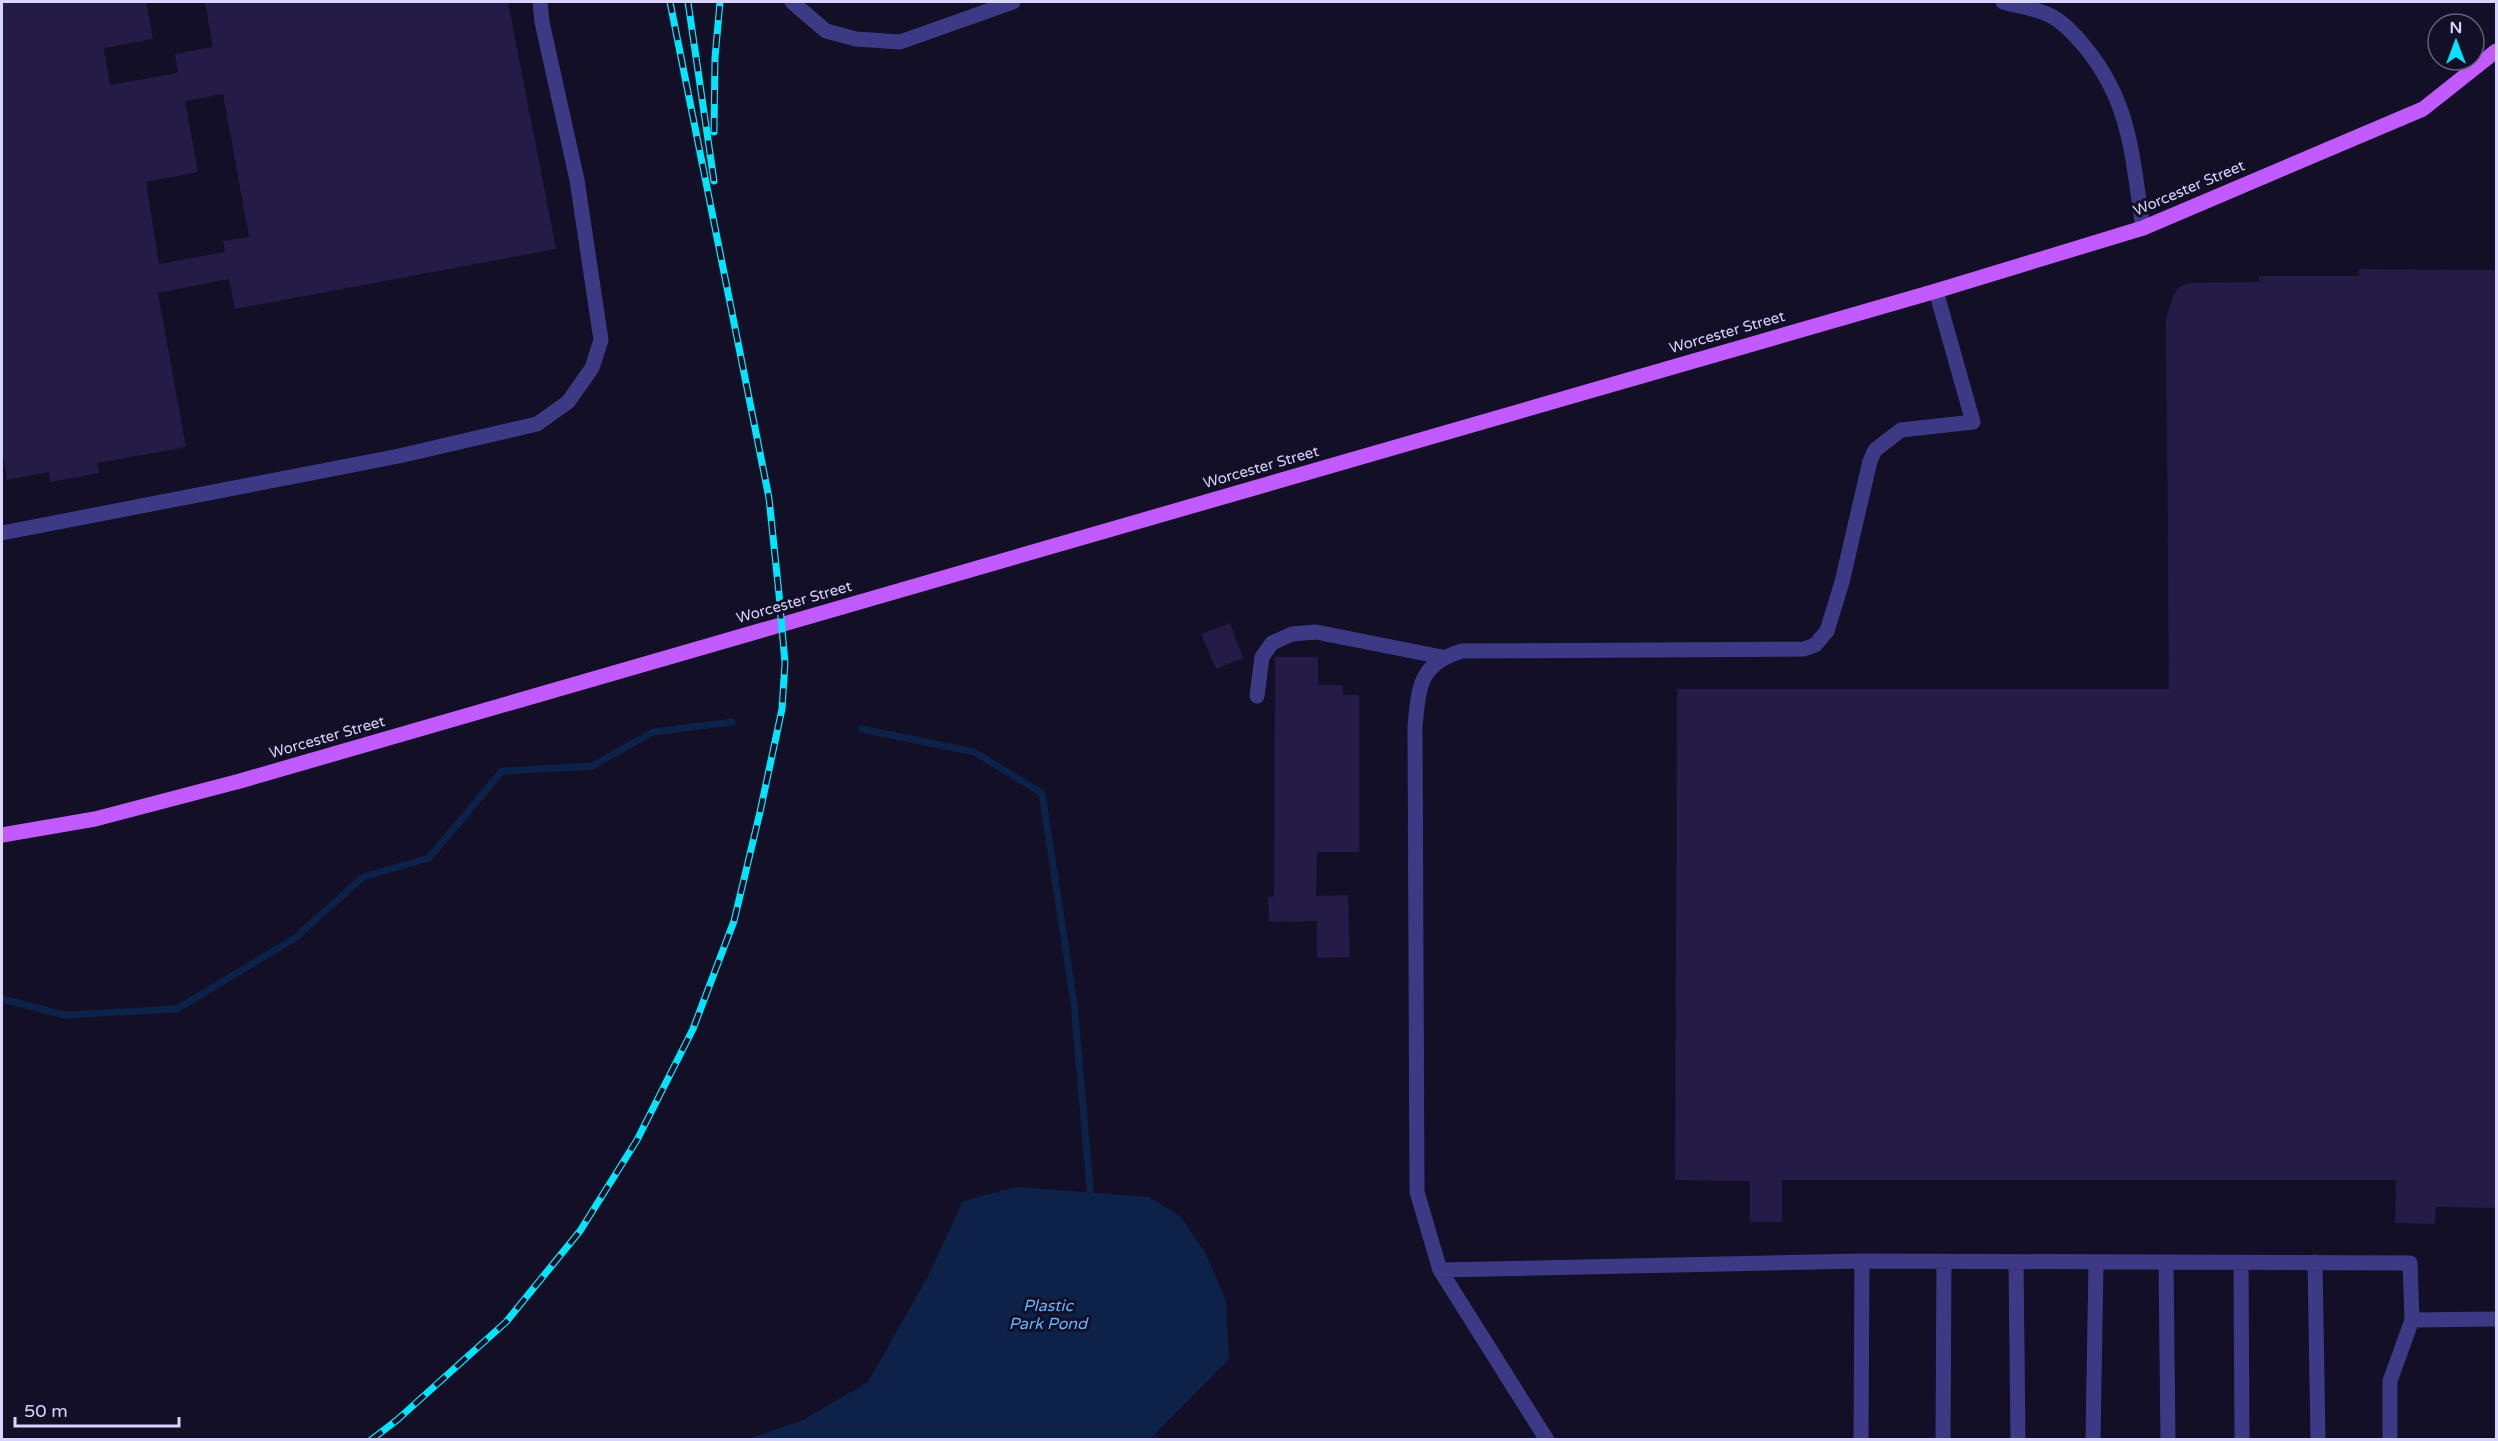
<svg xmlns="http://www.w3.org/2000/svg" width="2498" height="1441" font-family="'Varela Round',sans-serif">
  <style>
    .water { fill: #0c2248 }
    .lines { fill: none; stroke-linecap: round; stroke-linejoin: round }
    .stream { stroke: #0c2248; stroke-width: 7 }
    .building { fill: #241b47; fill-rule: evenodd }
    .minor { stroke: #3d3a85; stroke-width: 15 }
    .major { stroke: #c25bff; stroke-width: 15 }
    .rail-casing { stroke: #00e5ff; stroke-width: 7 }
    .rail { stroke: #130f26; stroke-width: 4.5; stroke-dasharray: 14; stroke-linecap: butt }
    .labels { text-anchor: middle; stroke-width: 6; stroke-linejoin: round; paint-order: stroke }
    .street-label { font-size: 15px; fill: #d9d4ff; stroke: #130f26 }
    .water-label { font-size: 16px; font-style: italic; fill: #62b6ff; stroke: #130f26 }
  </style>
  <rect width="100%" height="100%" fill="#130f26"/>
  <path class="water" d="M1016,1187L1149,1197L1180,1216L1205,1252L1226,1300L1229,1359L1150,1439H748L803,1420L868,1382L927,1278L963,1201Z"/>
  <g class="lines">
    <path class="stream" d="M862,729L974,752L1042,793L1074,1004L1091,1199
      M2,999L64,1015L177,1009L295,938L363,877L429,858L502,771L592,766L653,732L732,722"/>
  </g>
  <path class="building" d="M2,2H146L153,39L104,48L110,85L178,73L175,54L213,47L205,2H508L556,249L235,309L229,279L158,293L186,447L97,463L99,473L50,482L49,472L7,480L2,448ZM223,94L249,237L223,241L225,252L159,264L146,182L198,172L185,101Z
    M2359,269L2496,270V1208L2436,1207L2435,1224L2395,1223L2396,1180H1782V1222H1750V1181L1675,1180L1677,689H2169L2166,319L2173,296L2179,287L2189,283L2259,282V276H2359Z
    M1230,623L1243,658L1216,669L1201,634Z
    M1275,657H1318V685H1343V695H1359V852H1317L1316,896L1348,895L1350,957L1317,958V921L1269,922L1268,897H1274Z"/>
  <g class="lines">
    <path class="minor" d="M792,2L826,31L856,39L900,42L1013,2
      M2003,2C2017,6 2033,8 2047,14C2062,20 2075,35 2085,47C2132,104 2132,159 2143,228
      M2,533L399,456L537,424L568,402L592,368L601,340L577,180L542,22L540,2
      M1257,696L1262,657L1272,643L1292,634L1316,632L1442,657
      M2016,1262L2018,1440
      M2315,1262L2318,1440
      M2166,1263L2168,1440
      M2241,1264L2242,1440
      M1440,1270L1862,1261
      M1547,1440L1440,1270L1417,1192L1415,726C1419,686 1419,664 1462,651L1804,649L1815,645L1827,631L1842,582L1870,461L1875,450L1901,430L1973,422L1936,291
      M1861,1440L1862,1261L2410,1263L2412,1320L2496,1319
      M1943,1440L1944,1262
      M2093,1440L2096,1263
      M2390,1440V1381L2412,1320"/>
    <path class="major" d="M2,835L95,819L240,781L1936,291L2143,228L2423,109L2496,51"/>
    <defs>
      <path id="rail" d="M688,2L714,181
        M714,132L715,58L720,2
        M371,1440L397,1420L506,1322L580,1231L637,1140L693,1029L734,921L760,812L782,709L785,663L779,594L769,498L670,2"/>
    </defs>
    <use href="#rail" class="rail-casing"/>
    <use href="#rail" class="rail"/>
  </g>
  <g class="labels">
    <g class="street-label">
      <text transform="translate(2189 188) rotate(-23)" y="5">Worcester Street</text>
      <text transform="translate(1727 332) rotate(-16)" y="5">Worcester Street</text>
      <text transform="translate(1261 467) rotate(-16)" y="5">Worcester Street</text>
      <text transform="translate(794 602) rotate(-16)" y="5">Worcester Street</text>
      <text transform="translate(327 737) rotate(-16)" y="5">Worcester Street</text>
    </g>
    <g class="water-label">
      <text x="1048" y="1311">Plastic<tspan x="1048" dy="18">Park Pond</tspan></text>
    </g>
  </g>
  <rect width="2498" height="1441" fill="none" stroke="#d9d4ff" stroke-width="6"/>
  <g transform="translate(2456 42)"><circle r="28" fill="#130f26" stroke="#625e7d" stroke-width="1.5"/>
  <path d="M0-4.5L10 22L0 15L-10 22Z" fill="#00e5ff"/>
  <text y="-9" font-size="16" font-weight="bold" text-anchor="middle" fill="#d9d4ff">N</text>
  </g>
  <path d="M15 1417v9h164v-9" fill="none" stroke="#d9d4ff" stroke-width="3"/>
  <text x="24" y="1417" font-size="18" fill="#d9d4ff" stroke="#130f26" stroke-width="4.5" paint-order="stroke">50 m</text>
</svg>
